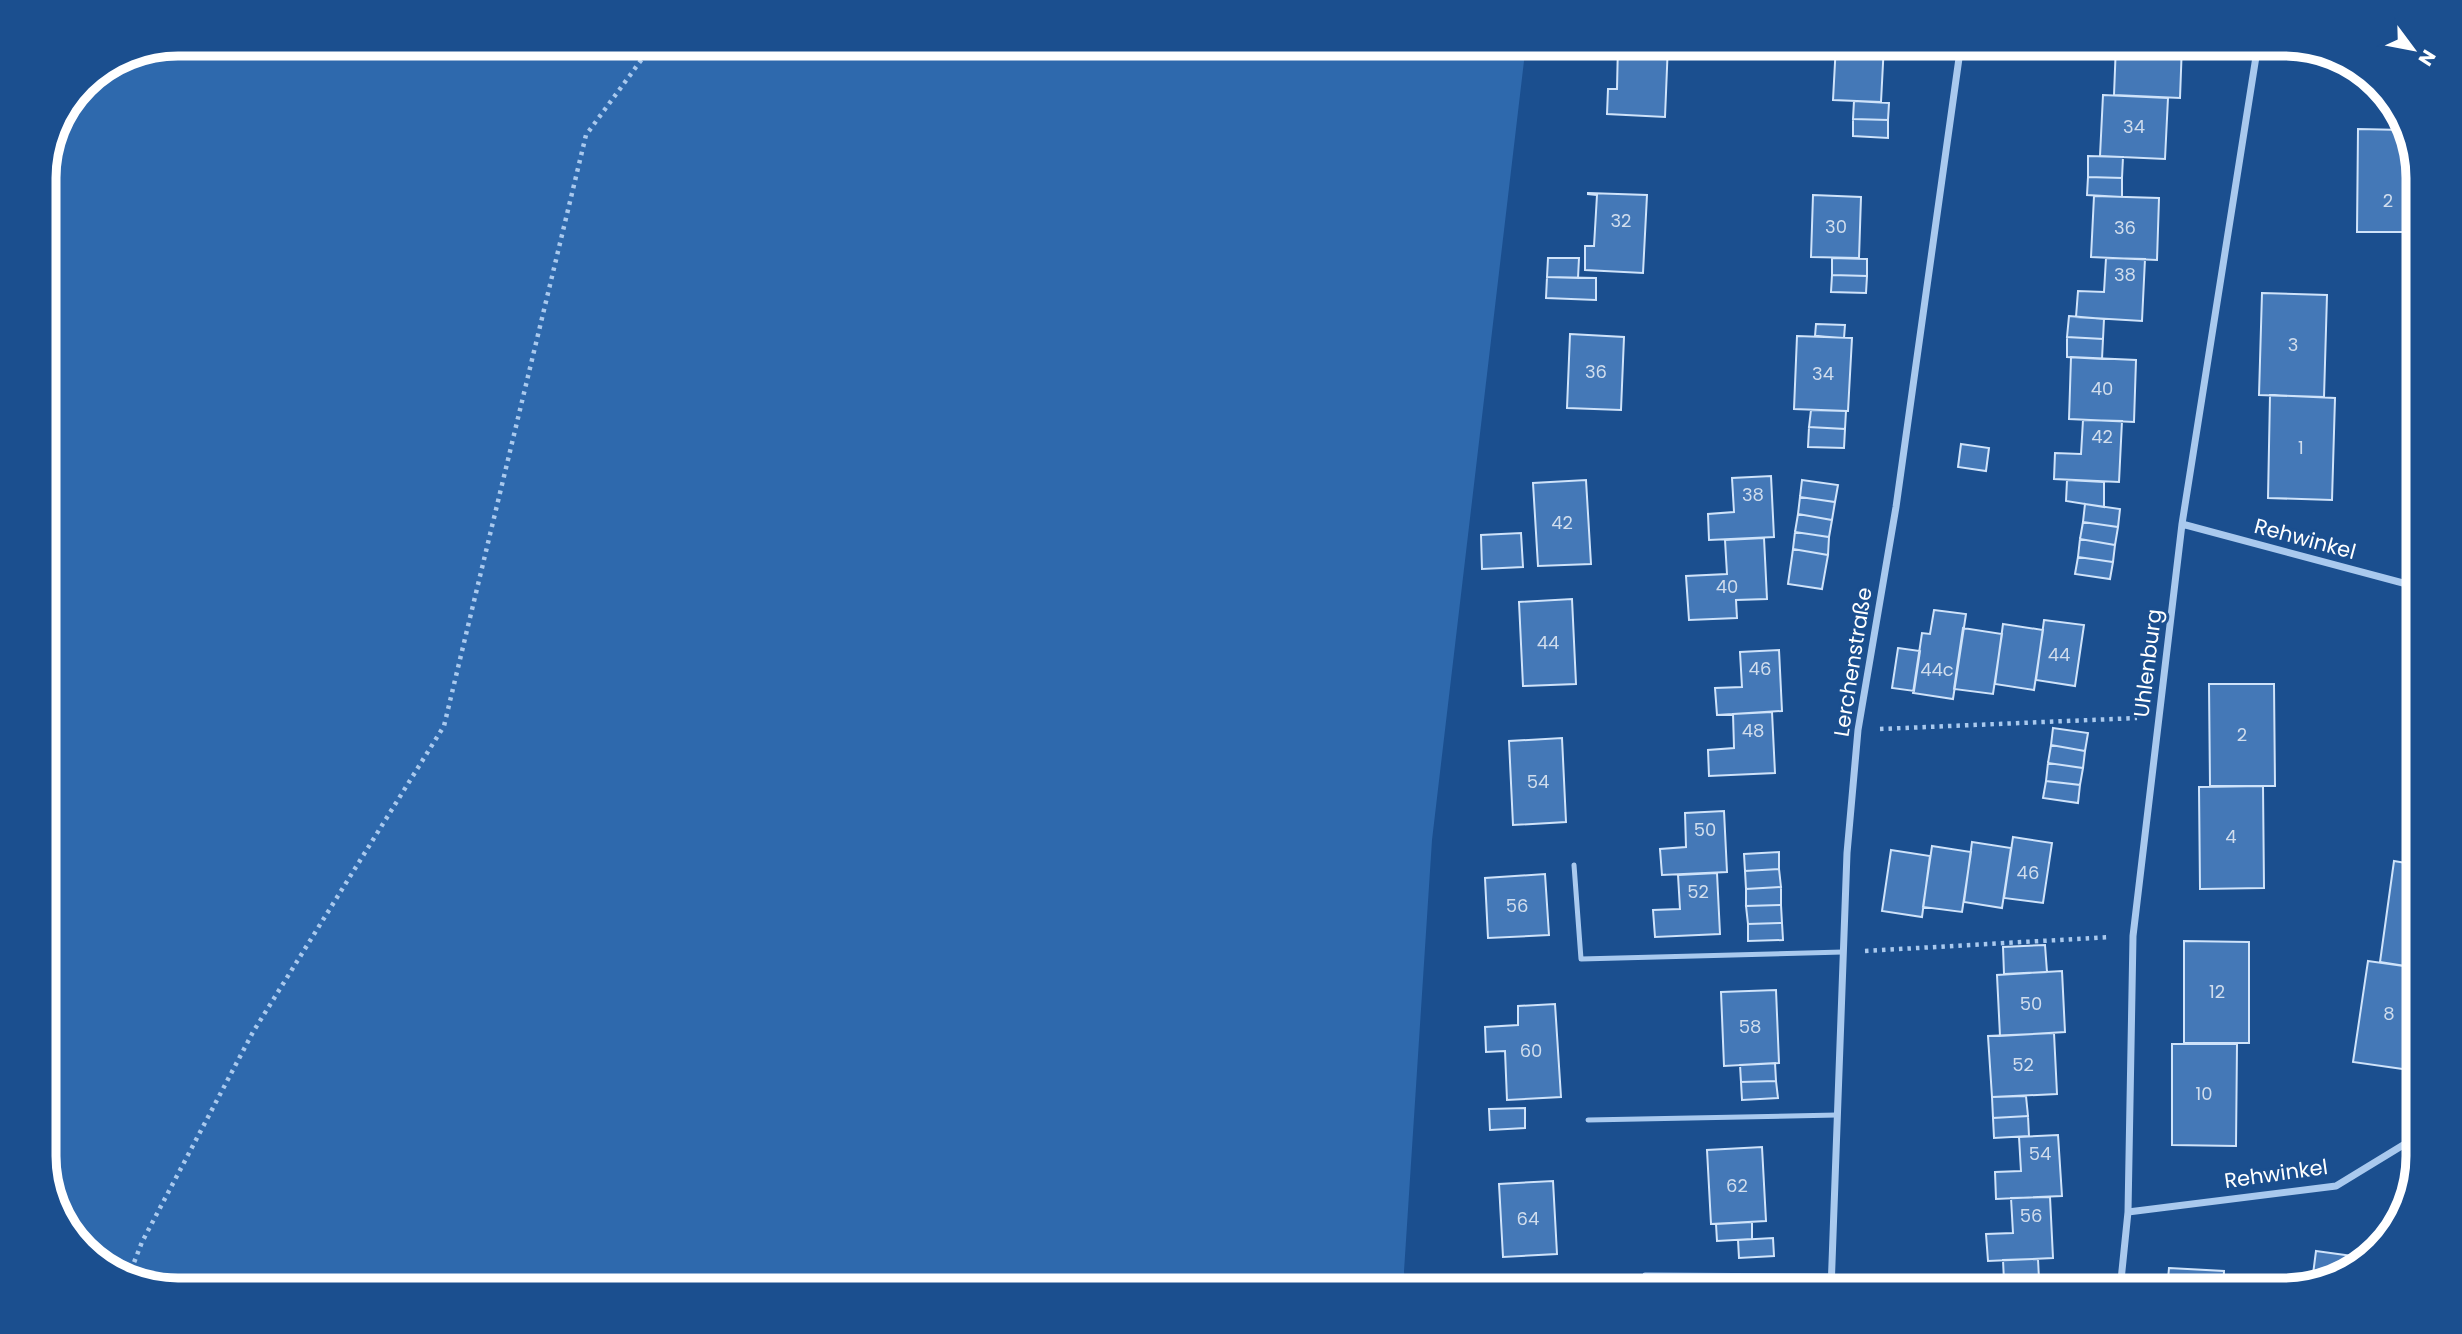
<svg xmlns="http://www.w3.org/2000/svg" width="2462" height="1334" font-family="Poppins,sans-serif">
  <style>
    .green { fill: #2e69ad }
    .building { fill: #4478b7; stroke: #cfe3fa; stroke-width: 2 }
    .lines { fill: none; stroke-linecap: round; stroke-linejoin: round }
    .path { stroke: #a9c9ee; stroke-width: 4.5; stroke-dasharray: 3.5 5; stroke-linecap: butt }
    .lane { stroke: #a9c9ee; stroke-width: 5 }
    .street { stroke: #a9c9ee; stroke-width: 7 }
    .labels { text-anchor: middle; stroke-width: 6; stroke-linejoin: round; paint-order: stroke }
    .number-label { font-size: 18px; fill: #d0dded }
    .street-label { font-size: 21px; fill: #fff; stroke: #1b4f8f }
    .rim { fill: none; stroke: #fff; stroke-width: 9 }
  </style>
  <rect width="100%" height="100%" fill="#1b4f8f"/>
  <path class="green" d="M178,44H1526L1432,840L1404,1271L1405,1290H178L118,1276L66,1230L44,1165V170L83,83L127,54Z"/>
  <path class="building" d="M1618,44H1668L1665,117L1607,114L1608,89H1617Z
    M1836,44H1884L1881,102L1833,100Z
    M2116,44H2182L2180,98L2114,95Z
    M2103,95L2168,98L2165,159L2100,156Z
    M1854,101L1889,103L1888,120L1853,119Z
    M1853,119L1888,120V138L1853,136Z
    M2358,129L2404,130L2418,170V232H2357Z
    M2088,156L2123,157L2122,178L2088,177Z
    M2088,177L2122,178V197L2087,195Z
    M1588,193L1647,195L1643,273L1585,270V246H1594L1597,195L1588,194Z
    M1813,195L1861,197L1859,258L1811,257Z
    M2094,196L2159,198L2157,260L2091,257Z
    M1548,258H1579L1578,278L1547,277Z
    M1832,258L1867,259V276L1832,275Z
    M2106,258L2145,259L2142,321L2076,317L2078,291L2104,292Z
    M1832,275L1867,276L1866,293L1831,292Z
    M1547,277L1596,278V300L1546,298Z
    M2262,293L2327,295L2324,397L2259,395Z
    M2069,316L2104,319L2103,339L2067,337Z
    M1816,324L1845,325L1844,338L1815,336Z
    M1570,334L1624,337L1621,410L1567,408Z
    M1797,336L1852,338L1848,411L1794,409Z
    M2067,337L2103,339L2102,359L2067,357Z
    M2071,357L2136,360L2134,422L2069,419Z
    M2270,395L2335,398L2332,500L2268,498Z
    M1811,410L1846,411L1845,429L1809,427Z
    M2083,420L2122,421L2119,482L2054,479L2055,453L2081,454Z
    M1809,427L1845,429L1844,448L1808,447Z
    M1961,444L1989,448L1986,471L1958,467Z
    M1771,476L1774,537L1709,540L1708,514L1734,512L1732,478Z
    M1586,480L1591,564L1538,566L1533,483Z
    M1802,480L1838,485L1835,502L1800,497Z
    M2067,480L2104,482V507L2066,501Z
    M1800,497L1835,502L1832,520L1798,514Z
    M2085,504L2120,509L2118,527L2083,522Z
    M1798,514L1832,520L1829,537L1795,532Z
    M2083,522L2118,527L2115,545L2080,539Z
    M1795,532L1829,537L1828,555L1793,549Z
    M1521,533L1523,567L1482,569L1481,535Z
    M1764,538L1767,599L1736,600L1737,618L1689,620L1686,576L1727,574L1725,540Z
    M2080,539L2115,545L2113,562L2078,557Z
    M1793,549L1828,555L1822,589L1788,584Z
    M2078,557L2113,562L2110,579L2075,574Z
    M1572,599L1576,684L1523,686L1519,602Z
    M1934,610L1966,614L1953,699L1913,693L1922,633L1930,634Z
    M2044,620L2084,625L2075,686L2036,680Z
    M2003,624L2043,630L2034,690L1995,684Z
    M1963,628L2002,634L1993,694L1954,689Z
    M1898,648L1920,651L1914,691L1892,688Z
    M1779,650L1782,711L1717,715L1715,688L1742,687L1740,652Z
    M2209,684H2274L2275,786H2210Z
    M1772,712L1775,773L1709,776L1708,750L1734,748L1733,714Z
    M2053,728L2088,733L2085,751L2051,745Z
    M1562,738L1566,822L1513,825L1509,741Z
    M2051,745L2085,751L2083,768L2048,763Z
    M2048,763L2083,768L2080,785L2046,781Z
    M2046,781L2080,785L2078,803L2043,798Z
    M2263,786L2264,888L2200,889L2199,787Z
    M1724,811L1727,872L1662,875L1660,849L1686,847L1685,813Z
    M2013,837L2052,843L2043,903L2004,898Z
    M1972,842L2011,848L2002,908L1964,902Z
    M1932,846L1971,852L1962,912L1923,907Z
    M1891,850L1930,856L1922,917L1882,911Z
    M1779,852V869L1745,871L1744,854Z
    M2394,861L2418,865V968L2380,962Z
    M1779,869L1781,887L1746,889L1745,871Z
    M1717,873L1720,934L1655,937L1653,910L1680,909L1678,875Z
    M1545,874L1549,935L1488,938L1485,878Z
    M1781,887V905L1746,906V889Z
    M1781,905L1782,923L1748,924L1746,906Z
    M1782,923L1783,940L1748,941V924Z
    M2184,941L2249,942V1043H2184Z
    M2045,945L2047,972L2004,974L2003,947Z
    M2368,961L2418,968L2417,1071L2353,1062Z
    M2062,971L2065,1032L2000,1036L1997,975Z
    M1776,990L1779,1063L1724,1066L1721,992Z
    M1555,1004L1561,1097L1507,1100L1505,1051L1486,1052L1485,1027L1518,1025V1006Z
    M2054,1033L2057,1094L1992,1097L1988,1036Z
    M2172,1044H2237L2236,1146L2172,1145Z
    M1775,1063L1776,1081L1741,1082L1740,1065Z
    M1776,1081L1778,1098L1742,1100L1741,1082Z
    M2026,1096L2028,1116L1993,1118L1992,1097Z
    M1525,1108V1128L1490,1130L1489,1109Z
    M2028,1116L2029,1136L1994,1138L1993,1118Z
    M2058,1135L2062,1196L1996,1199L1995,1172L2021,1171L2019,1137Z
    M1762,1147L1766,1221L1711,1224L1707,1150Z
    M1553,1181L1557,1254L1503,1257L1499,1184Z
    M2050,1197L2053,1258L1988,1261L1986,1234L2013,1233L2011,1198Z
    M1752,1222V1239L1717,1241L1716,1224Z
    M1773,1238L1774,1256L1739,1258L1738,1240Z
    M2316,1251L2367,1258L2358,1268L2312,1282Z
    M2038,1259L2039,1279L2004,1281L2003,1260Z
    M2169,1268L2224,1271L2223,1290H2167Z
    M2039,1279L2040,1290H2005L2004,1281Z"/>
  <g class="lines">
    <path class="path" d="M1880,729L2137,718
      M1865,951L2111,937
      M128,1278L142,1242L253,1032L444,726L586,135L653,44"/>
    <path class="lane" d="M2257,50L2318,52
      M1574,865L1581,959L1843,952
      M1588,1120L1837,1115
      M1645,1275L1831,1276"/>
    <path class="street" d="M2182,524L2418,587
      M2128,1212L2336,1186L2418,1136
      M1831,1290L1847,853L1858,730L1896,507L1961,44
      M2120,1290L2128,1212L2133,936L2182,524L2258,44"/>
  </g>
  <g class="labels">
    <g class="number-label">
      <text x="2134" y="133">34</text>
      <text x="2388" y="207">2</text>
      <text x="1621" y="227">32</text>
      <text x="1836" y="233">30</text>
      <text x="2125" y="234">36</text>
      <text x="2125" y="281">38</text>
      <text x="2293" y="351">3</text>
      <text x="1596" y="378">36</text>
      <text x="1823" y="380">34</text>
      <text x="2102" y="395">40</text>
      <text x="2102" y="443">42</text>
      <text x="2301" y="454">1</text>
      <text x="1753" y="501">38</text>
      <text x="1562" y="529">42</text>
      <text x="1727" y="593">40</text>
      <text x="1548" y="649">44</text>
      <text x="2059" y="661">44</text>
      <text x="1760" y="675">46</text>
      <text x="1937" y="676">44c</text>
      <text x="1753" y="737">48</text>
      <text x="2242" y="741">2</text>
      <text x="1538" y="788">54</text>
      <text x="1705" y="836">50</text>
      <text x="2231" y="843">4</text>
      <text x="2028" y="879">46</text>
      <text x="1698" y="898">52</text>
      <text x="1517" y="912">56</text>
      <text x="2217" y="998">12</text>
      <text x="2031" y="1010">50</text>
      <text x="2389" y="1020">8</text>
      <text x="1750" y="1033">58</text>
      <text x="1531" y="1057">60</text>
      <text x="2023" y="1071">52</text>
      <text x="2204" y="1100">10</text>
      <text x="2040" y="1160">54</text>
      <text x="1737" y="1192">62</text>
      <text x="2031" y="1222">56</text>
      <text x="1528" y="1225">64</text>
    </g>
    <g class="street-label">
      <text transform="translate(2305 539) rotate(15)" y="7">Rehwinkel</text>
      <text transform="translate(1853 662) rotate(-81)" y="7">Lerchenstraße</text>
      <text transform="translate(2148 663) rotate(-83)" y="7">Uhlenburg</text>
      <text transform="translate(2276 1174) rotate(-8)" y="7">Rehwinkel</text>
    </g>
  </g>
  <path d="M0 0H2462V1334H0ZM178 56H2284A122 122 0 0 1 2406 178V1156A122 122 0 0 1 2284 1278H178A122 122 0 0 1 56 1156V178A122 122 0 0 1 178 56Z" fill="#1b4f8f" fill-rule="evenodd"/>
  <path class="rim" d="M178 56H2284A122 122 0 0 1 2406 178V1156A122 122 0 0 1 2284 1278H178A122 122 0 0 1 56 1156V178A122 122 0 0 1 178 56Z"/>
  <g transform="translate(2413 49) rotate(122)" stroke="#1b4f8f" stroke-width="5" paint-order="stroke">
  <path d="M0-5L12 26L0 18L-12 26Z" fill="#ffffff"/>
  <text y="-10" font-size="19" font-weight="bold" text-anchor="middle" fill="#ffffff">N</text>
  </g>
</svg>
